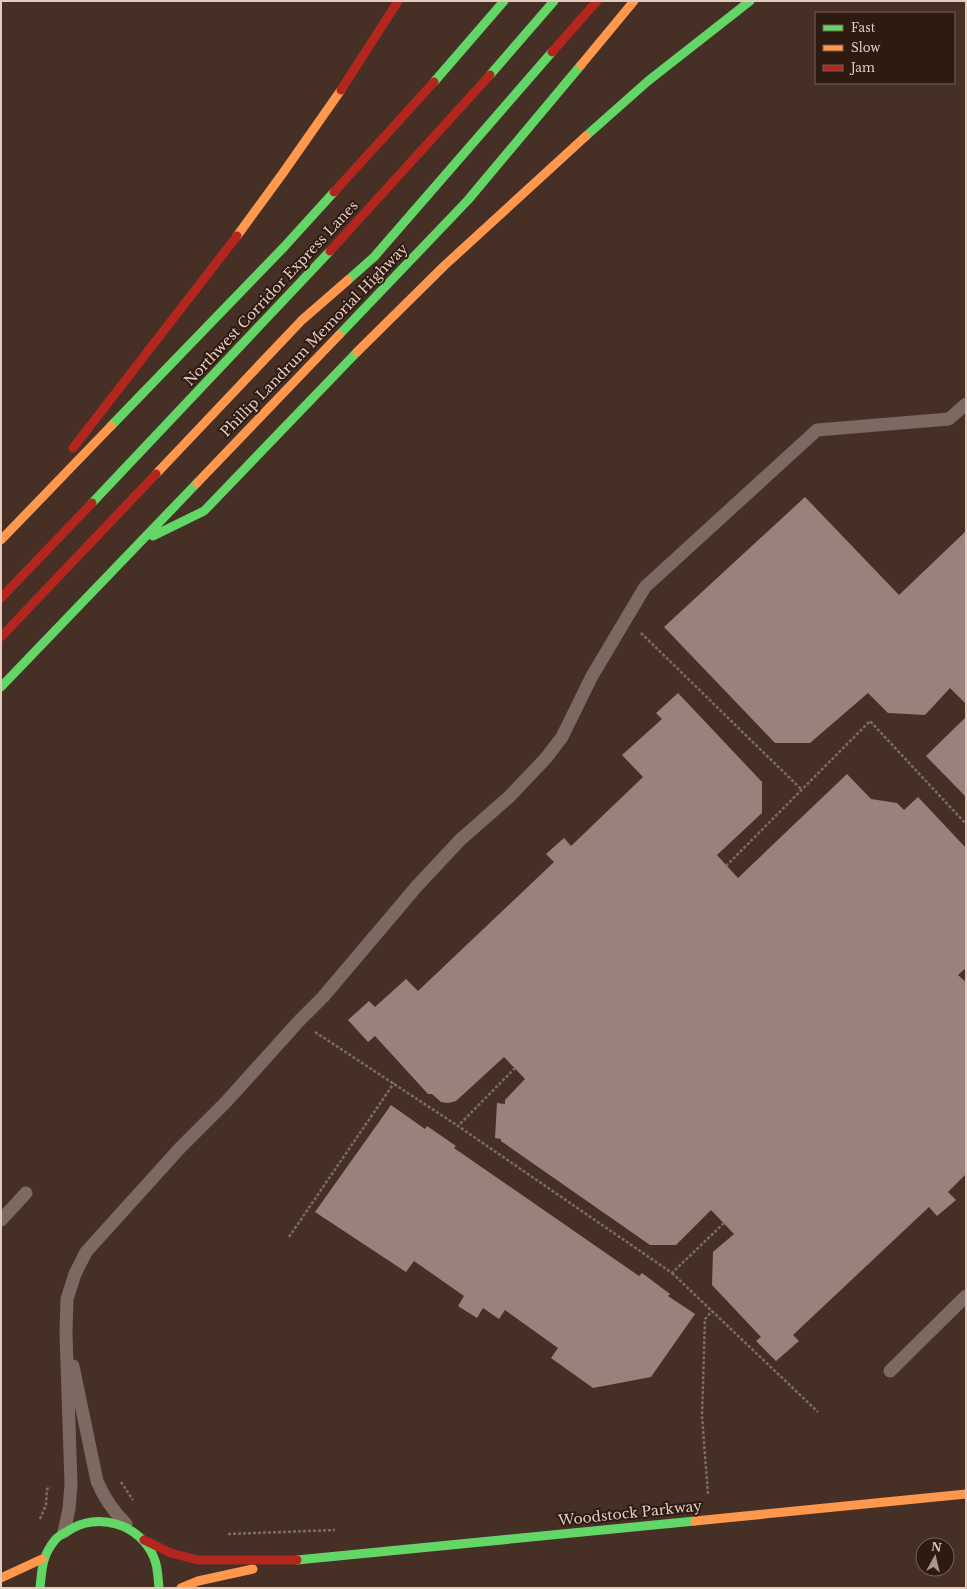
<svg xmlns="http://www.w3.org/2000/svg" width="967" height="1589" font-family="'Libre Baskerville',serif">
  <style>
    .building { fill: #9a817b }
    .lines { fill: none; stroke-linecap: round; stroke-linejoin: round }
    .path { stroke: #7c6c63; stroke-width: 2.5; stroke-dasharray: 3 2; stroke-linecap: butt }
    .lane { stroke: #7c6961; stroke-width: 13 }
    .fast { stroke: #63d668; stroke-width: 9 }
    .slow { stroke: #ff974d; stroke-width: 9 }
    .jam { stroke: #b3261e; stroke-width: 9 }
    .labels { text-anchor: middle; stroke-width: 4; stroke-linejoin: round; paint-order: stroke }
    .street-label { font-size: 14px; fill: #e5cbbf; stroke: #2d1a11 }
  </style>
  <rect width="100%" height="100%" fill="#463026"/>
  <path class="building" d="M805,497L899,595L966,531V704L950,688L925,715L888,713L868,693L810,743H775L664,627Z
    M678,693L762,782V813L717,855L738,878L847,774L871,799L897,803L904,810L918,797L966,848V968L958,975L966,982V1174L948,1192L956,1200L937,1216L929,1207L793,1335L799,1341L776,1361L756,1341L761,1337L712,1285L713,1252L734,1234L711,1210L676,1245H650L501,1141V1139L495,1138L497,1103L505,1104V1100L525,1079L504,1057L456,1101L448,1103L441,1102L432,1094H428L375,1036L368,1042L348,1020L369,1001L375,1007L406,979L418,991L554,862L546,854L564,838L571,846L643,777L622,755L662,719L656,713Z
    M966,717V797L926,756Z
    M391,1105L425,1129L427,1126L456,1146L454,1148L639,1276L642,1273L670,1294L668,1296L695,1314L651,1377L593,1388L551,1358L558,1348L505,1310L499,1319L483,1308L477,1318L458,1306L464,1296L414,1261L406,1272L315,1212Z"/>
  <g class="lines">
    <path class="path" d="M641,633L801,789
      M726,866L870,721L966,824
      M315,1032L458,1126
      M515,1068L458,1126L672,1273L724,1223
      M289,1237L394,1083
      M672,1273L818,1412
      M121,1482L133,1500
      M708,1494L702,1416L705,1319L712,1311
      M40,1519L46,1505L47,1489L51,1488
      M228,1534L335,1530"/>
    <path class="lane" d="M1,1220L26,1193
      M73,1366L97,1481C104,1498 113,1511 126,1524
      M890,1371L966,1296
      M64,1532L69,1509L71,1484L66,1333L67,1299L75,1274L86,1252L180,1148L226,1102L299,1021L323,997L417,886L460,840L509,797L546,758L562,737L592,676L645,587L817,430L949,419L966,404"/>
    <path class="fast" d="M490,75L554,1
      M434,82L504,1
      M586,136L648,81L750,1
      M348,280L374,257L552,52
      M339,335L468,200L581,65
      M111,426L284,247L334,192
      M92,503L330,251
      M153,536L204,511L357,352
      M1,687L197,483
      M297,1560L695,1521
      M40,1588C42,1568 42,1556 55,1540C58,1536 64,1533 68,1531C97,1511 141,1524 154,1558C158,1566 158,1579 159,1588"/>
    <path class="slow" d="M581,65L634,1
      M237,236L283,173L341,90
      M357,352L444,266L586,136
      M156,474L302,320L348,280
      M197,483L339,335
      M1,540L111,426
      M695,1521L966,1494
      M1,1578L42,1559
      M181,1588L198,1581L253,1569"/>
    <path class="jam" d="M552,52L597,1
      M341,90L398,1
      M334,192L434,82
      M330,251L490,75
      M73,448L237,236
      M1,598L92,503
      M1,637L156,474
      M144,1540L171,1553L198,1560H297"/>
  </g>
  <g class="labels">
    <g class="street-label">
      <text transform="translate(271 293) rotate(-47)" y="5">Northwest Corridor Express Lanes</text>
      <text transform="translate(314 340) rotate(-46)" y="5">Phillip Landrum Memorial Highway</text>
      <text transform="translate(630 1513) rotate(-6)" y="5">Woodstock Parkway</text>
    </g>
  </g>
  <rect width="967" height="1589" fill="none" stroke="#e5cbbf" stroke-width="4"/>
  <rect x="815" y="12" width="140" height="72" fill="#2d1a11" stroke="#776157"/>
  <rect x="823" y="25" width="20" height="6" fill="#63d668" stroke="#776157"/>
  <text x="851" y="32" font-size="12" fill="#e5cbbf">Fast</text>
  <rect x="823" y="45" width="20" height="6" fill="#ff974d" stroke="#776157"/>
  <text x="851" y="52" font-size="12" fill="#e5cbbf">Slow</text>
  <rect x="823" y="65" width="20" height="6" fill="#b3261e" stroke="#776157"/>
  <text x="851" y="72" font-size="12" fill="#e5cbbf">Jam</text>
  <g transform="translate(935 1557) rotate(8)"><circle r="19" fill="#2d1a11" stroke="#776157"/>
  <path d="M0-3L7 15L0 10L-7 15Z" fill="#ad9589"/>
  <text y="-6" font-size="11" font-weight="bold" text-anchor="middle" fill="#e5cbbf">N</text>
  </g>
</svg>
